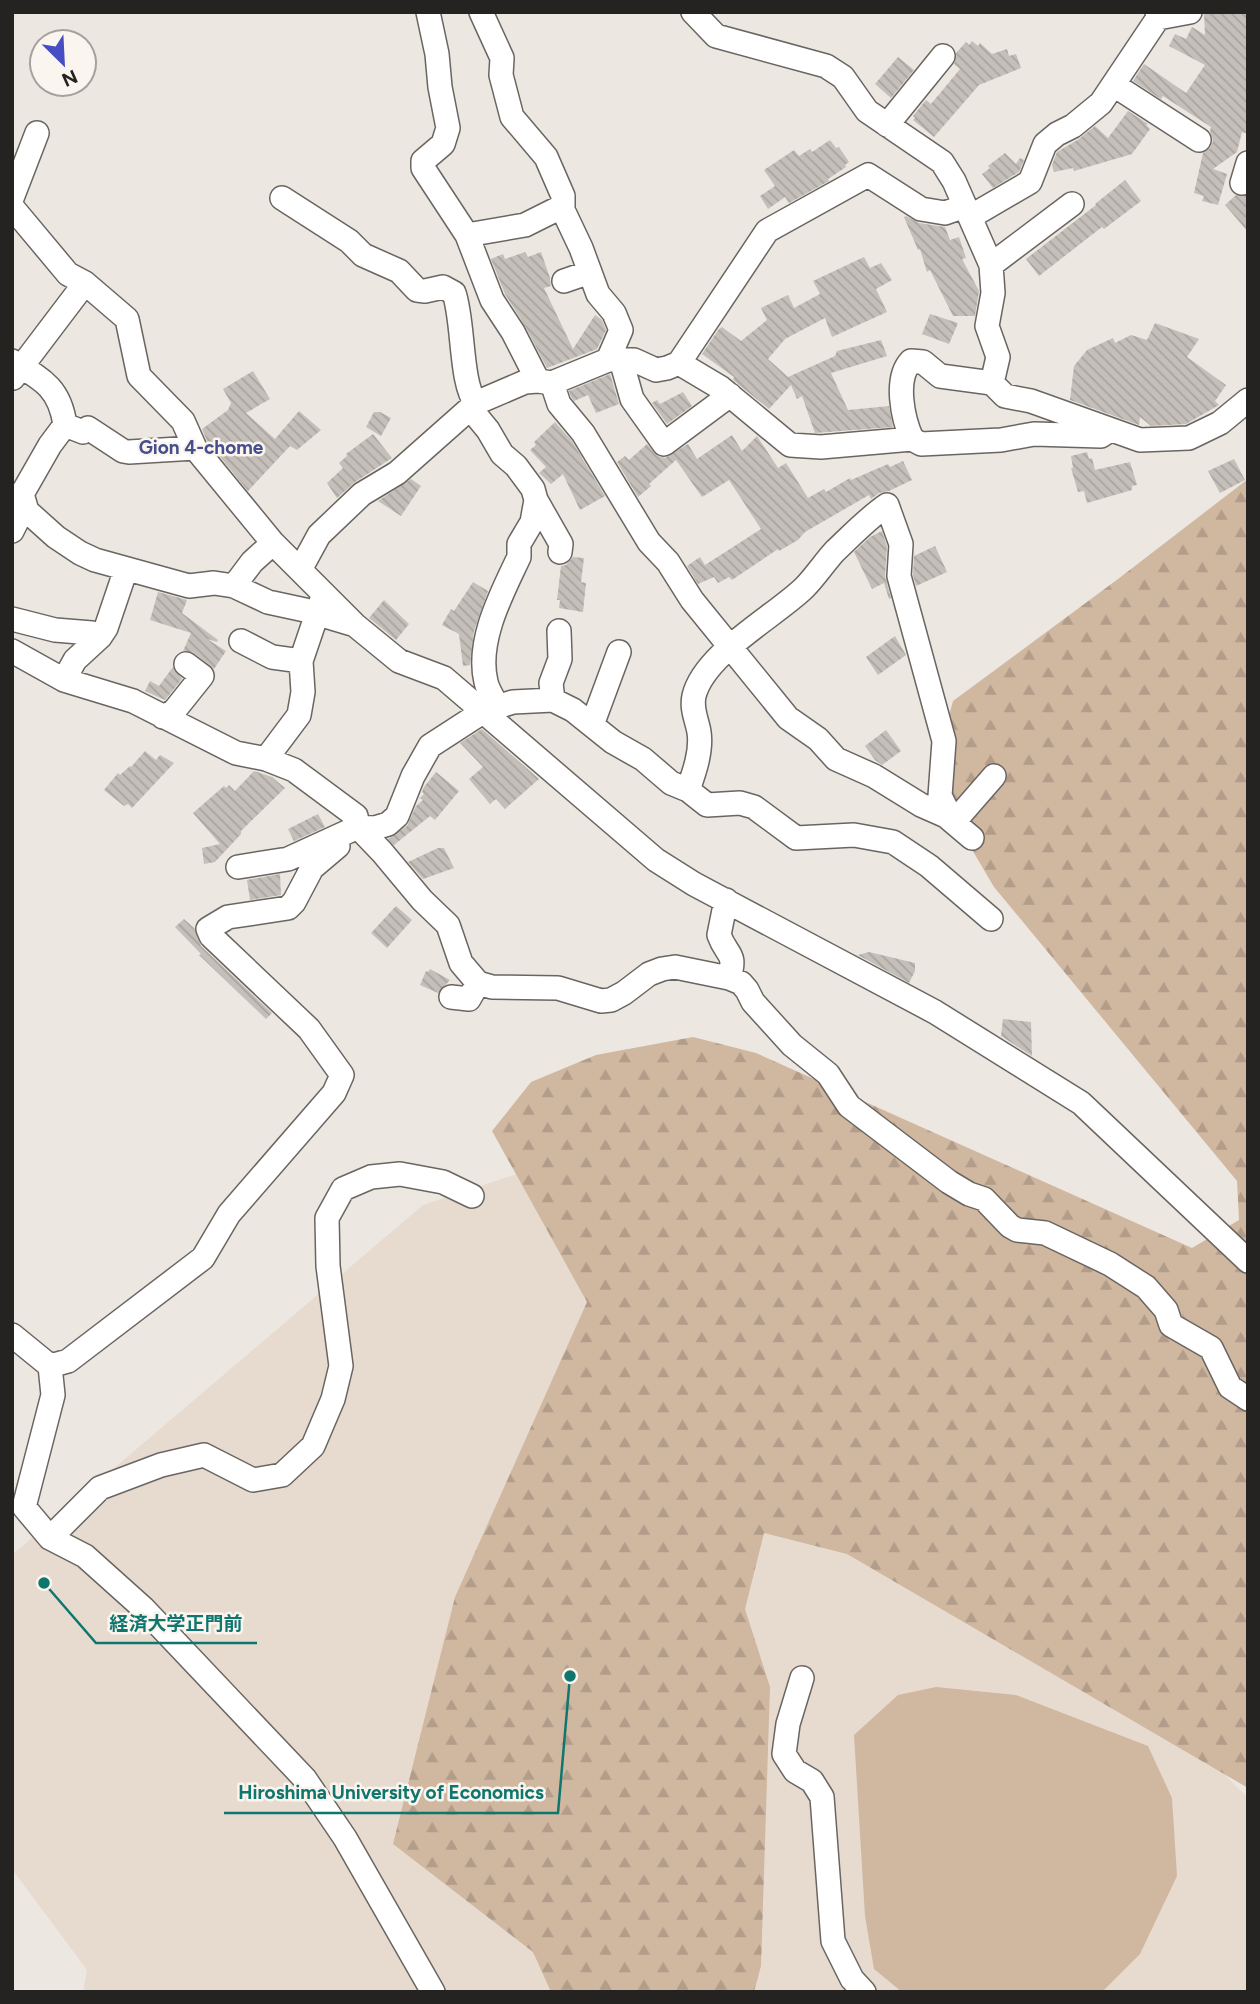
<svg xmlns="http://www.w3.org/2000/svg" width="1260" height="2004" font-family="Figtree,'Noto Sans JP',sans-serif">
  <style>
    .built { fill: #e7dbd0 }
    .grass { fill: #d0b7a0 }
    .forest { fill: url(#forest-firs) }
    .building { fill: url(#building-back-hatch) }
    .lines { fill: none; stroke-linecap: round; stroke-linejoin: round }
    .minor-casing { stroke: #6a6560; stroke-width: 26 }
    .minor { stroke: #fff; stroke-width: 23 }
    .labels { text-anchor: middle; stroke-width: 5; stroke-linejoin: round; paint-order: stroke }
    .neighbourhood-label { font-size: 19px; font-weight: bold; fill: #464f8d; stroke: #fbf5ef }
    .leader { fill: none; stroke: #0f766e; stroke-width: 2.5 }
    .callout-dot { fill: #0f766e; stroke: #fbf5ef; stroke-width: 2.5 }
    .callout-label { font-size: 19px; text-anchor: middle; font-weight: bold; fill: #0f766e; stroke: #fbf5ef; stroke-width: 5; stroke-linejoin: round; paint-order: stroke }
  </style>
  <defs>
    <pattern id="forest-firs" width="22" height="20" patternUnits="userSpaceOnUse" patternTransform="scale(1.75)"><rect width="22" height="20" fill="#d0b7a0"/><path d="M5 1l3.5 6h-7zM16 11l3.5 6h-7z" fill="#b29d8a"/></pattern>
    <pattern id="building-back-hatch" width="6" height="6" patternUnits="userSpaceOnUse" patternTransform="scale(1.75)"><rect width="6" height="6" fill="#c5bfba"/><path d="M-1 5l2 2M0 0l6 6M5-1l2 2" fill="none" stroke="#a9a4a0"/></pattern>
  </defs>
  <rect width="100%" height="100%" fill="#ede7e2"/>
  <path class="built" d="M578,1154L937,1483L1248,1798V1992H83L87,1970L12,1869V1555L423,1205Z"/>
  <path class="grass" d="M936,1687L1016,1695L1148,1746L1172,1798L1177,1876L1140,1954L1102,1992H902L874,1969L865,1916L854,1735L898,1695Z"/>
  <path class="forest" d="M1248,479V1788L847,1554L764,1533L745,1609L770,1687L761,1966L754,1992H551L533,1952L393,1844L455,1597L587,1302L492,1131L531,1082L596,1055L693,1037L756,1053L1192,1248L1239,1220L1237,1181L994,887L954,819L936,764L953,701L1118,579Z"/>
  <path class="building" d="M1204,12H1248V134L1242,132L1237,152L1213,169L1227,174L1218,205L1202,201L1204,196L1194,193L1203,153L1210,148L1213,141L1210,131L1211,127L1163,96L1161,99L1133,81L1144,64L1186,93L1205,65L1169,46L1175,34L1186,39L1192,27L1205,35Z
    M972,41L978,46L980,43L992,54L1007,49L1009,56L1016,54L1021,68L979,85L934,137L913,120L915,118L913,116L926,100L931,104L960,69L954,64L956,53L966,42L969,45Z
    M898,57L914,70L891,98L875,84Z
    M1128,111L1148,124L1146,125L1150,129L1132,154L1074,171L1073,168L1054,172L1052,165L1057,152L1079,139L1095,126L1108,138Z
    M830,140L836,148L839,147L849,162L845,165L846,167L828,179L829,181L789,203L785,197L768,209L760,196L775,186L764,170L794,150L799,156L810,149L812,152Z
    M1005,153L1016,164L1020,158L1024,160L1019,172L993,188L982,174L990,168L988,166Z
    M1125,180L1141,201L1104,229L1102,227L1039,276L1026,259L1096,205L1095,204Z
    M1236,195H1248V232L1225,205Z
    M906,216L919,223L945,227L950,240L959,237L966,258L962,259L979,291L975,316H953L930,270L927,272L920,249L918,250L904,217Z
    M525,252L528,257L541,252L550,278L551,286L544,288L573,349L595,315L602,320L606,330L597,349L547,368L525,326L505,294L491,259L503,254L505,259Z
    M864,257L870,268L881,263L892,280L876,289L887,312L832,337L825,318L785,339L768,359L788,377L835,356L837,351L881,340L887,356L831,373L848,410L889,406L893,427L815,433L802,396L797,399L791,385L769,409L733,380L734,377L702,354L719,329L722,327L741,341L767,320L761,308L788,295L794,308L820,294L813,281Z
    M930,314L958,323L949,344L922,334Z
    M1155,323L1199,339L1187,357L1226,385L1215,401L1219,405L1186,424L1151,426L1140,417L1139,425L1070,400L1074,366L1087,350L1113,338L1115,343L1131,335L1147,340Z
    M253,371L270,399L246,413L275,439L299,411L321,430L297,450L290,446L248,491L207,441L202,429L228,410L231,403L223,389Z
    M610,374L619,404L596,413L588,395L574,401L571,397L569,391Z
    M683,392L692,406L667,424L652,403L657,400L660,404Z
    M374,412H380L391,418L381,436L366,427Z
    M555,422L572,441L605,496L580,510L563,474L551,484L539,473L546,467L530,450L536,445L534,442Z
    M373,434L392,458L355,482L337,498L327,483L343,468L339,463L347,456L346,454Z
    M732,435L742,451L757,436L778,468L786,463L808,498L824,489L826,492L850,478L851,480L888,464L890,467L903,461L912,480L889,491L879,493L871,499L869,495L805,532L798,540L779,551L778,549L732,580L729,577L718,583L714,577L698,584L687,566L700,557L705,565L761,529L729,480L702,497L676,460L649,484L651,486L638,497L617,462L625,456L629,460L647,444L658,456L665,458L688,444L697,459Z
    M1087,452L1089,459L1092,458L1095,470L1130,462L1137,485L1132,486V490L1087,503L1084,491L1078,492L1071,468H1073L1071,456Z
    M1234,459L1245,480L1220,493L1208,471Z
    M411,479L421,486L401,516L378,501Z
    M882,531L887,546L885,576L891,598L889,599L884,583L872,589L854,552L870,537Z
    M935,546L947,572L916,586L913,575L914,556Z
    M573,557L584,558L581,582L586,583L583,612L559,608L560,600H557L561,566L566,565Z
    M473,582L488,591L474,631L470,665L463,666L459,634L442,625L451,609L454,611Z
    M158,592L187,600L182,613L218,640L217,642L207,639L226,651L214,669L194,653L183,651L191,633L150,620Z
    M384,600L409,624L396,640L369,618Z
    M895,636L906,655L878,675L866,657Z
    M173,667L182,679L165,700L145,691L150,681L159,686Z
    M482,729L539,779L505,809L496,799L490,804L469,779L483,767L460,743Z
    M886,730L901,751L882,765L875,760L865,746Z
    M145,751L156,760L160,755L174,763L132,808L128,804L124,806L104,790L118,773L120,775L130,766L131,767Z
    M254,771L272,777L285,788L241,831V834L215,862L204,864L202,848L220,844L193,813L224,786L226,788L229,785L235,791Z
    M436,772L459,791L435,820L430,816L394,845L388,839L407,826L416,806L423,800L420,798L424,794L422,792L424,787Z
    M318,814L325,827L294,841L288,829Z
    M438,848H444L454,868L423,879L408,862Z
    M280,874L281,895L250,900L247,880Z
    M396,906L412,920L387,948L371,933Z
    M184,919L194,928L201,946L272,1013L266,1019L199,955L201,954L175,927Z
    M869,952L915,963V971L909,983L858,955Z
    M430,969L450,980L438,993L420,985L426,971L428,972Z
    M1003,1019L1031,1022L1032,1056L1001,1036Z"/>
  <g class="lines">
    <defs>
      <path id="minor" d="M428,12L437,54L440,87L448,128L443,144L423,161V168L467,235L492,300L513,332L538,381
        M481,12L502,58L501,75L512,117L546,157L563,196V210L581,248L598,294L614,313L621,330L608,360
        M693,12L716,36L826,66L843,77L867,111L942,162L954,181L991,265L993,293L987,326L998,357L992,383
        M1158,18L1190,12
        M1114,85L1199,140
        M887,125L943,56
        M1242,183L1248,163
        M12,198L37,133
        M282,198L349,241L363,255L399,271L417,290L425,291L443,287L454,293C464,321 460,384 476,403
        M12,207L68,274L85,283L127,319L139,376L183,421L195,448L273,543L355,625L399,661L444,678L656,860L694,884L935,1012L1081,1103L1248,1261
        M970,217L1030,182L1045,144L1057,134L1073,126L1101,103L1158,18L1157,12
        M467,235L525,225L563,206
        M991,265L1072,204
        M564,281L590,272
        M621,360L632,399L664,444L730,395
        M12,361C42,379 60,388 65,425L50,445L22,494L27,511L56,537L80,553L95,560L189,586L214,583L234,586L268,602L305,610L352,624
        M679,363L721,388L790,445L821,447L912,439L921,444L1001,440L1034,434L1101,436L1110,430
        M13,378L85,283
        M552,383L559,404L583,433L649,542L668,562L692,600L788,718L818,739L836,759L874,776L921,805L946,816L972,838
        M470,408L488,430L502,454L516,466L533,489L536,500L532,522L519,544V557C502,593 476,641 486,682C488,691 494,699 498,707
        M65,425L83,432L88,428L123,451L129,452L195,448
        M912,439C903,419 894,379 911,361L923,362L940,376L992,383L1005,396L1031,401L1140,440L1189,438L1220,423L1248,400
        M536,500L561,544L560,552
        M12,531L21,513V493
        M301,568L319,535L362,494L397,473L476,403L525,382L538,381L552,383L608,360H634L656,370L667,368L679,363L767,231L868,175L921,209L945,213L965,206
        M234,586L252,562L273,543
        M12,619L55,630L92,633L100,637
        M241,641L272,657L301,661
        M12,651L64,680L133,701L236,753L266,759L294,770L356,816L358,827L382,852L422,900L448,925L461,963L478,983L492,987L558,988L601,1001L611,1000L624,993L649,974L662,969L675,967L729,978L741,983L747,990L753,1002L792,1045L828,1074L849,1106L949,1182L969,1194L984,1199L1010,1226L1017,1230L1045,1233L1110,1264L1146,1287L1166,1310L1171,1325L1211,1348L1230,1387L1248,1399
        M64,680L75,660L100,637L106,628L126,569
        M553,700L551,683L560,659L559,631
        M163,717L174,711L202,676L186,664
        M592,725L619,652
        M266,759L299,715L303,692L301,661L322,599
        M688,790C694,773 702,751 699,732C697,720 691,709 694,696C704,654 774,617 804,588C815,577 824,563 835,551C851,536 868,518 887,505L901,544L899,576L944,741L940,796L946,808V816
        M954,822L994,776
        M238,867L288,859L358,827L375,828L388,824L397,816L413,776L430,746L484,711L513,702L553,700L573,710L613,742L643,759L671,783L688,790L707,805L740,803L754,807L796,838L854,835L893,842L929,866L991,919
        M726,900L719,935C727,957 737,952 729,978
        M451,997L469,999L478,983
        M12,1335L50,1366L53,1395L24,1507L50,1538L85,1556L143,1608L305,1779L345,1838L433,1992
        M50,1366L68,1361L203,1258L229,1214L334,1093L342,1075L309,1029L211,936L208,929L228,917L288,908L294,902L312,868L338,846
        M50,1538L100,1488L161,1465L204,1455L253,1480L282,1475L313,1446L333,1399L341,1366L328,1266L327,1218L343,1189L371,1177L400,1174L443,1182L472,1196
        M802,1678L788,1724L784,1754L795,1771L812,1781L822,1797L833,1941L852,1979L864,1992"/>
    </defs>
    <use href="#minor" class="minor-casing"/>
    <use href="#minor" class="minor"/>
  </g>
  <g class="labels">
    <g class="neighbourhood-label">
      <text x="201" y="454">Gion 4-chome</text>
    </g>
  </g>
  <path class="leader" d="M44 1583L96 1643H257M570 1676L558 1813H224"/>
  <g class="callout-dot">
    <circle cx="44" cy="1583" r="7"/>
    <circle cx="570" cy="1676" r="7"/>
  </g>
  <g class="callout-label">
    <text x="176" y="1630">経済大学正門前</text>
    <text x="391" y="1799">Hiroshima University of Economics</text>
  </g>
  <rect width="1260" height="2004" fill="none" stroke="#252321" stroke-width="28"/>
  <g transform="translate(63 63) rotate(156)"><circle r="33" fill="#fbf5ef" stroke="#a5a19d" stroke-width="2"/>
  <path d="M0-5L12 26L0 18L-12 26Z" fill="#474dc2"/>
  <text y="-10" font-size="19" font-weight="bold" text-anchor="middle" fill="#252321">N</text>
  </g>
</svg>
